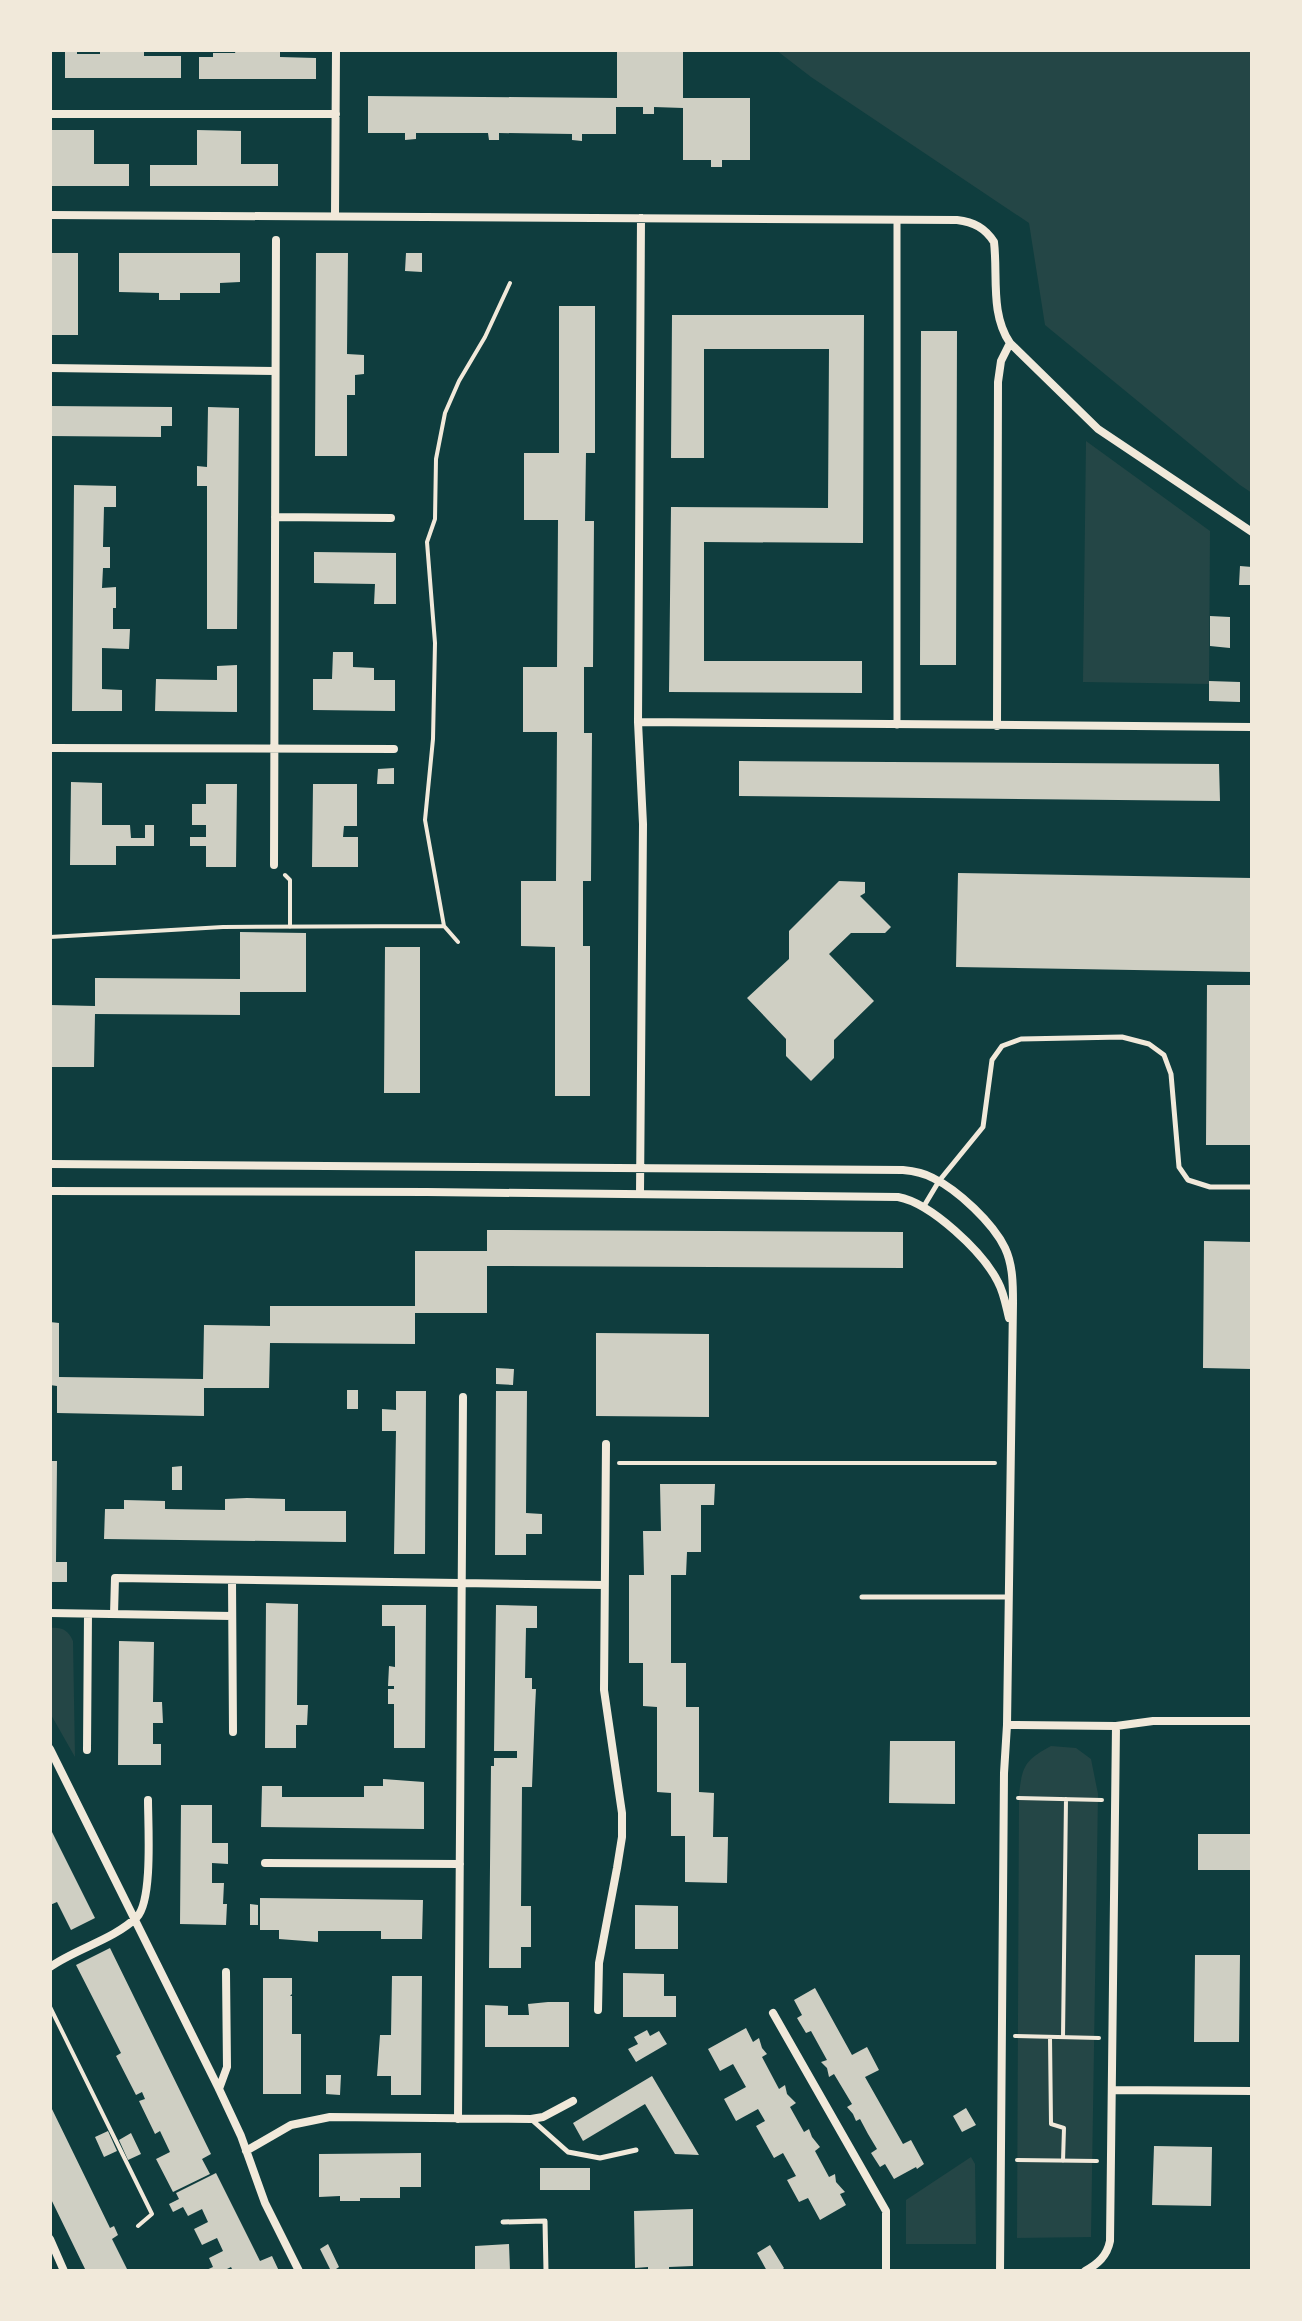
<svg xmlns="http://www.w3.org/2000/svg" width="1302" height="2321" font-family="'Titillium Web',sans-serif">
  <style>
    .green { fill: #244646 }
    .building { fill: #cfcfc3 }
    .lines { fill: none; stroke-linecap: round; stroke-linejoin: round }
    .path { stroke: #f1e9da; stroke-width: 4 }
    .service { stroke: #f1e9da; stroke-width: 5 }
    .pedestrian { stroke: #f1e9da; stroke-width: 7 }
    .minor { stroke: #f1e9da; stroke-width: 8 }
  </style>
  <rect width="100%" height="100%" fill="#0f3d3e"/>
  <path class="green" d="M776,50H1252V493L1240,485L1045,325L1029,223L811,77Z
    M1086,441L1210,531L1209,684L1083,682Z
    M50,1628C62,1627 68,1630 73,1641L75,1757L50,1713Z
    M1051,1746L1076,1748L1091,1759L1098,1794L1091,2237L1017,2238L1019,1795C1022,1766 1025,1760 1051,1746Z
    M971,2157L975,2164L976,2244H906V2200Z"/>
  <path class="building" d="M65,50H77V54H100V50H144V56H181V78H65Z
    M236,50H280V57L316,58V79H199V57H213V53H235Z
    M617,50H683V98H750V160H722V167H711V160H683V108L654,107V114H643V107H616V134H582V141L572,140V134L499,133V140H489L488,133H416V139L405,140V133H368V96L617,98Z
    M51,130H94V164H129V186H50Z
    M197,130L241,131V164H278V186H150V165H197Z
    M50,253H78V335H50Z
    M119,253H240V282L220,283V293H180V300H159V293L119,292Z
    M316,253H348L347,354L364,355V374L355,375V395H347V456H315Z
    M406,253H422V272L405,271Z
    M559,306H595V453H586L585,521H594L593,667H584V733H592L591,881H583V946H590V1096H555V947L521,946V881H556L557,732H523V667H557L558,520H524V453H559Z
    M672,315H864L863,543L704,542V661H862V693L669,692L671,507L828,508L829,349H704V458H671Z
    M921,331H957L956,665H920Z
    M50,406L172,407V426H161V437L50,436Z
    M208,407L239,408L237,629H207V486H197V466L207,467Z
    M74,485L116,486V507H104L103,547H110V568H103L102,588L116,587V608H113V629H130L129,649L102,648V689L122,690V711H72Z
    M314,552L396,553V604H374L375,584L314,583Z
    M1240,566L1252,567V585H1239Z
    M1210,616L1230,617V648L1210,646Z
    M333,652H353V667L374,668V680H395V711L313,710V679H332Z
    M237,665V712L155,711L156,679L217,680V666Z
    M1209,681L1240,682V702L1209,701Z
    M739,761L1219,764L1220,801L739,796Z
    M394,768V784H377L378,769Z
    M71,782L102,783V825H130L131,838H145V825H154V846H116V865H70Z
    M206,784H237L236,867H206V846H190V837H206V825H192V804H206Z
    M313,784H357V826H344L343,837H358V867H312Z
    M958,873L1252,878V972L956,967Z
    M839,881L865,882V893L860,896L891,927L885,933H851L829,954L874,1001L834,1040V1058L811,1081L786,1056V1039L747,998L789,959V931Z
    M240,932L306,933V992H240V1015L95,1014L94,1067H50V1005L95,1006V978L240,979Z
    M385,947H420V1093H384Z
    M1207,985H1252V1145H1206Z
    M487,1230L903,1232V1268L487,1266V1313H415V1344L270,1343L269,1388H204V1416L57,1413V1386L50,1385V1322L59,1323V1377L203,1379L204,1325L270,1326V1306H415V1251H487Z
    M1204,1241L1252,1242V1369L1203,1368Z
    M596,1333L709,1334V1417L596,1416Z
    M496,1368L514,1369L513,1385L496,1384Z
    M347,1390H358V1409H347Z
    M396,1391H426L425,1554H394L396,1431H382V1409L396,1410Z
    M496,1391H527L526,1513L542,1514V1534H526V1555H495Z
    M50,1461H57L56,1562H67V1582H50Z
    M182,1466V1490H172V1467Z
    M660,1484H715L714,1505H701V1552H687L686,1575H671V1663H686V1707H699V1792L714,1793L713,1837H728L727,1883L685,1882V1836H671V1793L657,1792V1707L643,1706V1663H629V1575H644L643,1531H661Z
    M247,1498L285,1499V1511H346V1542L104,1539L105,1509H124V1500L165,1501V1509L225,1510V1499Z
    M266,1603L298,1604L297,1705H308L307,1725H296V1748H265Z
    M382,1605H426L425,1748H394V1704H388V1689H394V1686H388L389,1666L395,1667V1626H382Z
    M496,1605L537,1606V1628H526L525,1678H532V1689H536L535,1709L532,1787H522L521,1906H531V1947H521V1968H489L491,1766H494V1758H517V1751H494Z
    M119,1641L154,1642L153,1702H162L163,1723H153V1744H161V1765H118Z
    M890,1741H955V1804L889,1803Z
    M383,1779L424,1782V1829L261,1827L262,1786H282V1797H364V1786H383Z
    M181,1805H212V1843H228V1864L212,1863V1883H224L223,1904H227L226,1925L180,1924Z
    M50,1828L95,1918L71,1930L57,1902L50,1905Z
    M1198,1834H1252V1870H1198Z
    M260,1898L423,1900L422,1939H381V1931H318V1942L279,1939V1930H260Z
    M250,1904L258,1905V1925H250Z
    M635,1905L678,1906V1949H635Z
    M110,1948L211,2154L202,2159L210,2174L173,2192L156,2159L170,2152L160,2131L155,2134L139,2101L145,2099L142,2092L136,2095L116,2056L121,2053L76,1965Z
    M1195,1955H1240L1239,2042H1194Z
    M623,1973L664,1974V1996H676V2017H623Z
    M392,1976H422L421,2095H391V2076H377L380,2035H391Z
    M263,1978H292V1994L290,1996H292V2034H301V2094H263Z
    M815,1988L852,2055L867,2047L879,2070L865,2077L903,2144L911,2140L924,2164L917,2169L916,2167L894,2179L885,2164L880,2167L871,2153L877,2149L868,2134L860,2119L856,2121L853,2114L847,2107L852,2104L834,2074L829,2077L827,2068L821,2062L827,2060L811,2031L806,2033L797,2018L802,2015L794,2000Z
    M548,2002H569V2047H485V2005L508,2006V2015H529L528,2004Z
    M746,2028L753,2042L759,2038L762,2048L767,2054L762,2057L779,2089L785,2085L787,2094L796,2103L790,2107L804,2132L809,2129L812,2137L820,2147L815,2151L829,2177L835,2174L836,2182L845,2192L840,2194L846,2205L820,2220L808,2198L799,2202L787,2180L796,2176L783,2153L774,2158L756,2126L765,2121L758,2109L736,2121L724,2099L746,2087L733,2064L720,2071L708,2049Z
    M647,2030L650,2036L659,2031L667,2044L636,2062L628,2049L638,2044L634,2037Z
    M326,2075H341L340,2095L326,2094Z
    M652,2076L699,2155L675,2154L645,2104L583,2141L573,2123Z
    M50,2105L110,2228L114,2226L118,2235L112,2239L128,2271H86L50,2197Z
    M966,2108L976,2125L962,2132L953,2116Z
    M108,2131L117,2151L104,2157L95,2137Z
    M131,2133L141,2154L128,2160L119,2140Z
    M1154,2146L1212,2147L1211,2206L1152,2205Z
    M421,2153V2187H400V2198H360V2201H340V2196L319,2197V2154Z
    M540,2168H590V2190H540Z
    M216,2173L260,2261L272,2256L279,2271H233L231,2267L223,2271H204L213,2267L209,2258L223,2251L217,2238L202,2245L194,2229L208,2222L202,2209L188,2216L183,2207L173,2212L169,2204L179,2199L176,2193Z
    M693,2209V2266L669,2267V2271H648V2267L635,2268L634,2211Z
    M328,2244L339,2267L333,2271H331L320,2249Z
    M509,2244L510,2271H475V2246Z
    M770,2245L784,2268L781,2271H767L757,2253Z"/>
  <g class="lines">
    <path class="path" d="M285,875L290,880V927
      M50,937L223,927L444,926
      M458,942L444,926L425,820L433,739L435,643L427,542L435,519L436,459L445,413L459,381L485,337L510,283
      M619,1463H995
      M1018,1798L1102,1800
      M50,2007L152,2214L138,2226
      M1015,2036L1099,2038
      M1050,2037L1051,2124L1064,2128L1063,2161
      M1063,2037L1066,1799
      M1017,2160L1097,2161"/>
    <path class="service" d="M924,1206L939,1181L983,1127L992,1060L1002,1046L1021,1039L1122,1037L1149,1044L1164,1055L1171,1074L1179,1167L1188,1180L1210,1187H1252
      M862,1597H1008
      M532,2120L568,2152L600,2158L636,2150
      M503,2222L545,2221L546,2271"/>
    <path class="pedestrian" d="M897,725V220"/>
    <path class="minor" d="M50,114H336
      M50,215L957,220C974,222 985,228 994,242C998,275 990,314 1010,343L1098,429L1252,532
      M335,215L336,50
      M50,368L275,371
      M275,517L391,518
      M638,722L1252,727
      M997,726L998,382L1001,361L1010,343
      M50,748L394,749
      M274,865L276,240
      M50,1164L903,1170C914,1171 924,1173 933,1178C958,1190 993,1223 1005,1248C1013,1265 1013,1285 1013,1303L1007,1725L1004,1773L1000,2271
      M50,1191L427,1192L898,1197C931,1203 983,1252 998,1282C1004,1293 1006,1306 1009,1318
      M640,1193L643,824L638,722L641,218
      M232,1580L233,1732
      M50,1613L232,1616
      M114,1614L115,1578L604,1585
      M1007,1725L1116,1726L1110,2241C1107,2256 1098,2264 1085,2271
      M1116,1726L1153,1721H1252
      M50,1749L219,2089L241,2136L265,2203L299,2271
      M87,1750L88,1614
      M265,1863L460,1864
      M50,1967C77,1948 113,1940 137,1917C153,1900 148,1825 148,1800
      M598,2010L599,1963L617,1868L622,1837V1813L604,1690L606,1444
      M773,2013L886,2211V2271
      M219,2089L227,2067L226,1972
      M1112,2090L1252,2091
      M458,2119L463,1397
      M246,2151L291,2125L330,2117L531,2119L543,2117L573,2101
      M50,2239L64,2271"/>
  </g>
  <rect width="1302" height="2321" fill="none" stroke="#f1e9da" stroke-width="104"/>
</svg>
